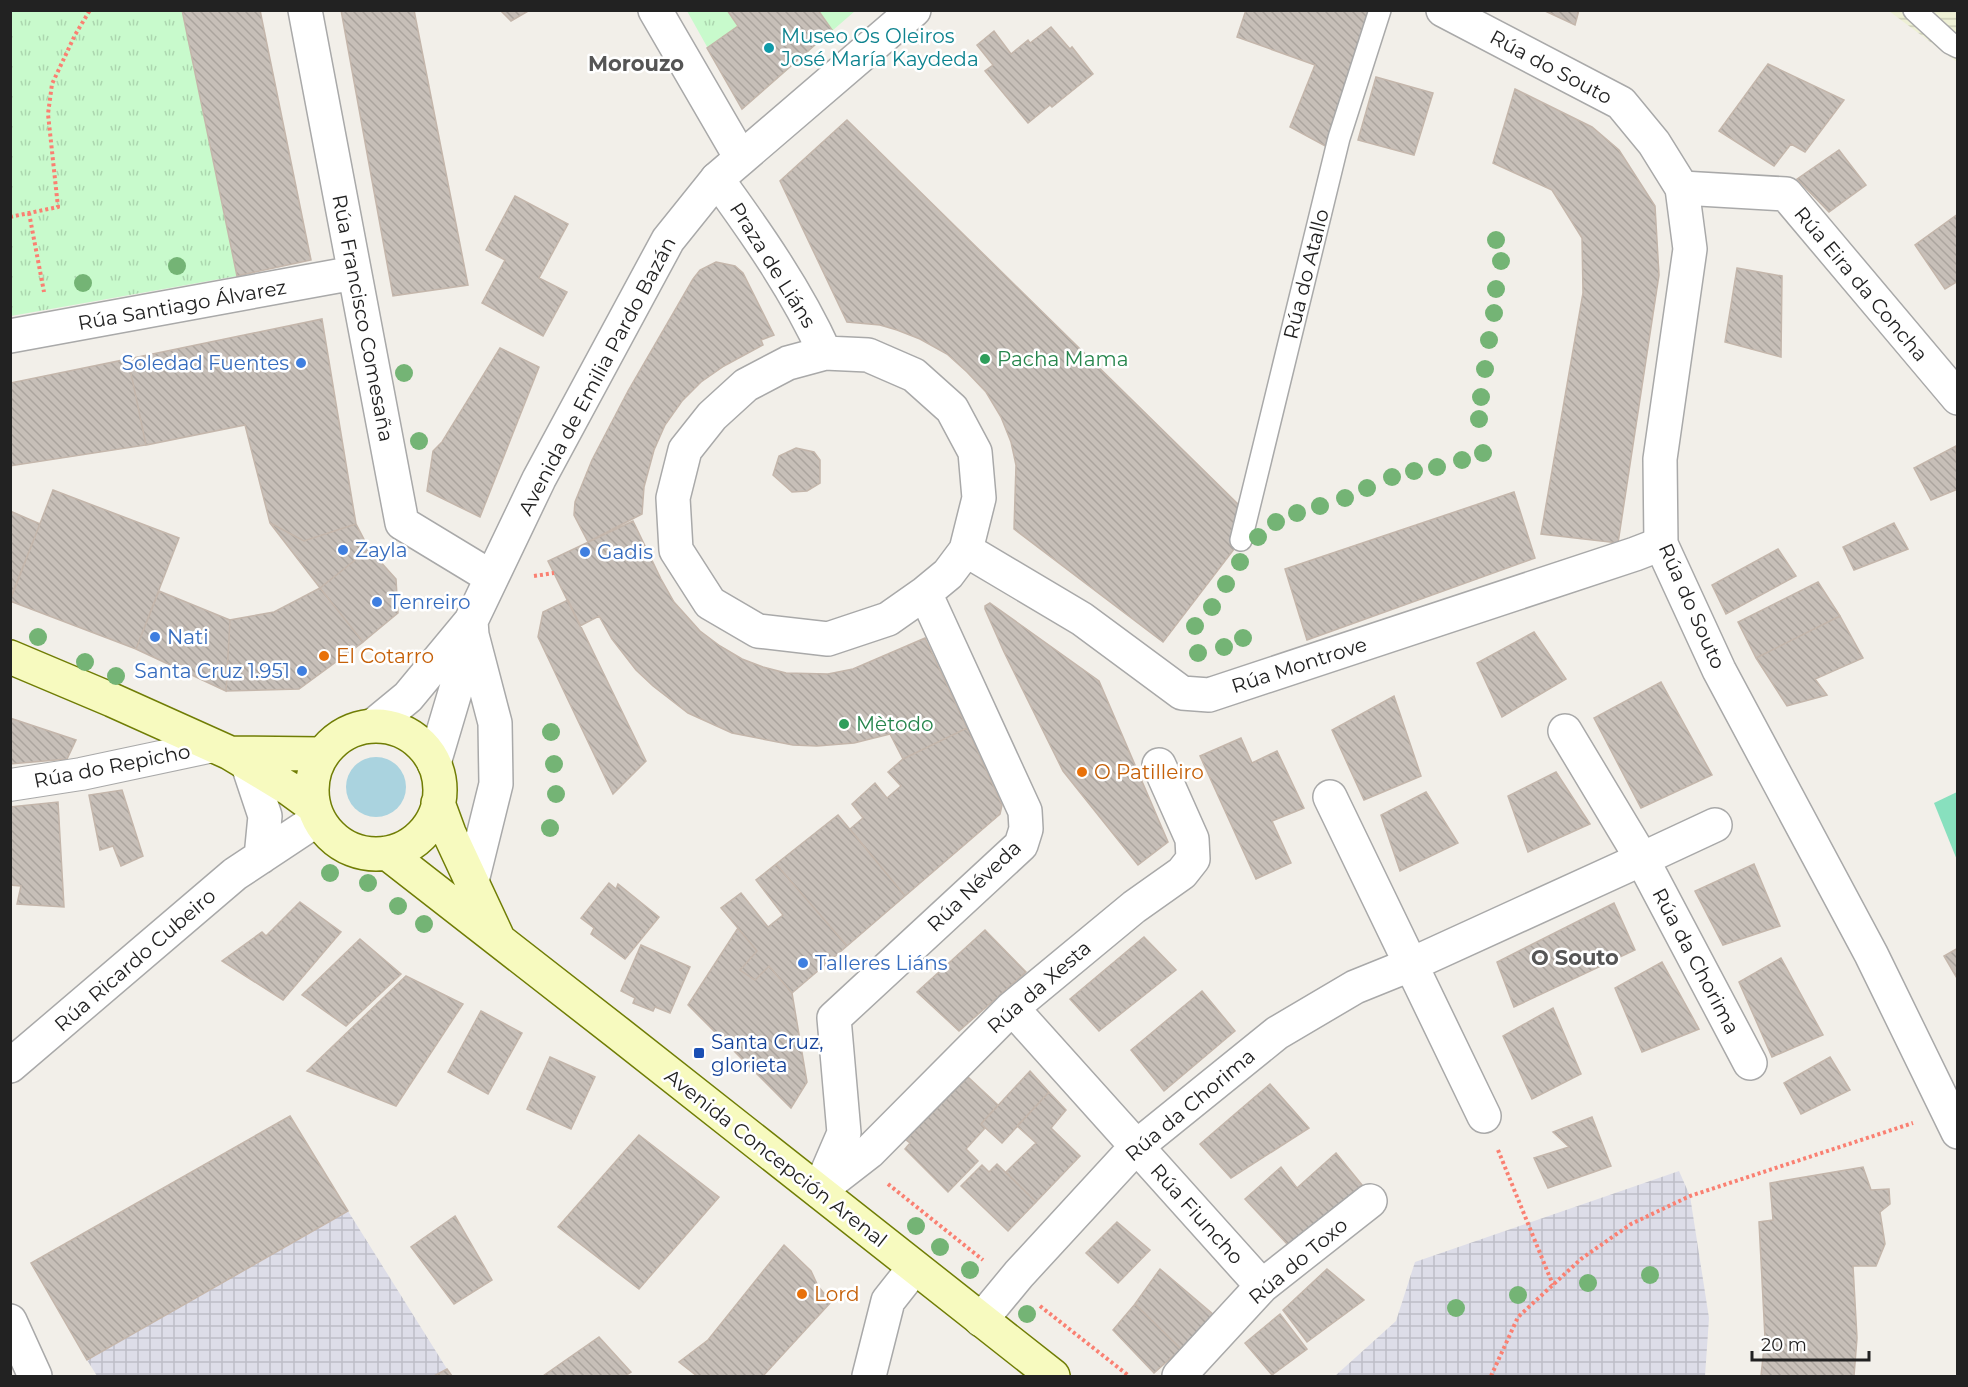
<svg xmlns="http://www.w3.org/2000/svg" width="1968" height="1387" font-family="Montserrat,sans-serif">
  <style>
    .farmland { fill: url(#farmland-rules) }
    .park { fill: url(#park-tufts) }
    .pitch { fill: #88e0be }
    .plaza { fill: url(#plaza-grid) }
    .water { fill: #aad3df }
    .building { fill: url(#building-back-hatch); stroke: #c4b6ab; stroke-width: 1.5 }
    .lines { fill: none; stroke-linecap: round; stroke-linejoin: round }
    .service-casing { stroke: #a9a9a9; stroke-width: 24 }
    .pedestrian-casing { stroke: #a9a9a9; stroke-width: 34 }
    .minor-casing { stroke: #a9a9a9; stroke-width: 36 }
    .tertiary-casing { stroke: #a9a9a9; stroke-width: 36 }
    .secondary-casing { stroke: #707d05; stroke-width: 36 }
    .path { stroke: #fa8072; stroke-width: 4; stroke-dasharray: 3 3; stroke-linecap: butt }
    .service { stroke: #fff; stroke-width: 21 }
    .pedestrian { stroke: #fff; stroke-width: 32 }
    .minor { stroke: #fff; stroke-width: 33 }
    .tertiary { stroke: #fff; stroke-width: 33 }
    .secondary { stroke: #f7fabf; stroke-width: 33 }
    .tree { fill: #74b475 }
    .culture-dot { fill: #0f9aa8; stroke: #fff; stroke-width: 2 }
    .leisure-dot { fill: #2e9e5b; stroke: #fff; stroke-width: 2 }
    .shop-dot { fill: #3f7fe0; stroke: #fff; stroke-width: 2 }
    .food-dot { fill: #e8710a; stroke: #fff; stroke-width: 2 }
    .transit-dot { fill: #1a4fb4; stroke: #fff; stroke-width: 2 }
    .labels { text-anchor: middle; stroke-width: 5; stroke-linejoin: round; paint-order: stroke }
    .culture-label { font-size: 20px; fill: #0d838f; stroke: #fff; text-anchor: start }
    .street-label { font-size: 20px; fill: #222; stroke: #fff }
    .leisure-label { font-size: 20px; fill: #27864d; stroke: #fff; text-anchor: start }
    .shop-label { font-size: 20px; fill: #366cbe; stroke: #fff; text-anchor: start }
    .food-label { font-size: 20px; fill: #c56008; stroke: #fff; text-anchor: start }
    .transit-label { font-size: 20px; fill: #164399; stroke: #fff; text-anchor: start }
    .neighbourhood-label { font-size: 21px; font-weight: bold; fill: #555; stroke: #fff }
  </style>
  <defs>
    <pattern id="farmland-rules" width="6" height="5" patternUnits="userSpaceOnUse" patternTransform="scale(1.5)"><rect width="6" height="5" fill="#eef0d5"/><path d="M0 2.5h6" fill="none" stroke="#ccceb7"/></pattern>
    <pattern id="park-tufts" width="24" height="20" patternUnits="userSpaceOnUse" patternTransform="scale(1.5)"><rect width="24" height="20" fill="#c8facc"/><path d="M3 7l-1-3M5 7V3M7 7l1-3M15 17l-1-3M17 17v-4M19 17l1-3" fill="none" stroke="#acd6af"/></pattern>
    <pattern id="plaza-grid" width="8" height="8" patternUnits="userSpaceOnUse" patternTransform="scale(1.5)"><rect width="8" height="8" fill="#dddde8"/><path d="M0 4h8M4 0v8" fill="none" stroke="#bdbdc7"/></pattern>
    <pattern id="building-back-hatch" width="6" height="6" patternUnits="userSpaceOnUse" patternTransform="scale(1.5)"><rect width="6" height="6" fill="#c7bfb8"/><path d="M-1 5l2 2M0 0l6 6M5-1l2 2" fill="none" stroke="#aba49e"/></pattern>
  </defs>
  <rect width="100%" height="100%" fill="#f2efe9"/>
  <path class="farmland" d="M1889,11H1957V62Z"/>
  <path class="park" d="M11,11H182L237,276L11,316Z
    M687,11H855L742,109Z"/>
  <path class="pitch" d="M1957,792V860L1934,803Z"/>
  <path class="plaza" d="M1679,1171L1690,1196L1709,1318L1705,1376H1335L1396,1321L1415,1262Z
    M348,1211L447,1369L434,1376H97L87,1360Z"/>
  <path class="water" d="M346 787a30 30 0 1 1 60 0a30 30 0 1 1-60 0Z"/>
  <path class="building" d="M182,10H260L311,260L237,276Z
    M341,10H414L468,285L393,296Z
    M500,10H530L511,21Z
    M727,10H818L832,30L742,109L707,48L738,26Z
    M1246,10H1371L1327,147L1290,127L1315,65L1237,37Z
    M1543,10H1579L1575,25Z
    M1051,27L1070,49L1072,47L1093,74L1052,107L1050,105L1028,123L985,71L993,65L977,45L994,31L1011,54L1028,40L1030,43Z
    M1768,64L1844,100L1805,152L1791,144L1774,166L1719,131Z
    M1376,77L1433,93L1414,155L1358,140Z
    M1515,89L1592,127L1619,150L1655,206L1659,275L1618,543L1541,534L1583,293L1582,238L1552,190L1493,163Z
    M847,120L1245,511L1241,540L1163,642L1014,529L1016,465L1011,442L1001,417L986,392L967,372L947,354L920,339L897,330L880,325L847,322L780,181Z
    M1839,150L1866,185L1829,212L1797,179Z
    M515,196L568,224L539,278L567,292L543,336L482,303L505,260L486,250Z
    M1958,214V281L1945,289L1915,245Z
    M716,262L735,266L743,273L774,335L761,340L763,345L724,366L701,382L682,401L665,425L654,450L644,487L642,514L588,542L574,515L575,502L592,460L628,391L693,279L700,270Z
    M1737,268L1782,276L1781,357L1725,342Z
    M322,319L356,524L304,541L270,523L245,425L146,445L128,359Z
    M500,348L539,367L480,517L427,491L433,451L442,442Z
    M128,359L146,445L10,466V383Z
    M1956,446L1958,489L1931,500L1914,468Z
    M796,448L814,452L820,460V483L807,491L792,492L773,475L779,456Z
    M53,490L179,538L136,649L10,601Z
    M1514,492L1535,558L1307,640L1285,569Z
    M10,511L40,524L10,599Z
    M633,521L661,579L674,602L700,631L720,646L742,659L763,667L786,673L828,674L853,669L925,638L967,728L903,759L890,734L854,743L817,746L793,745L732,733L688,713L653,686L636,670L612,639L599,616L580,626L548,561Z
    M270,523L304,541L356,524L369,549L320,588Z
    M1894,523L1908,549L1854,570L1843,547Z
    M369,549L396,579L398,613L363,642L320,588Z
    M1778,549L1796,576L1726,614L1712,585Z
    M1818,582L1840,616L1756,658L1738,622Z
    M320,588L363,642L299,689L226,691L230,620L274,612Z
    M159,591L230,620L226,691L136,649Z
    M568,600L646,761L613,794L538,637L543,612Z
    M990,603L1099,681L1168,842L1138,865L1063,771L1004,652L985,609V606Z
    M1840,616L1863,658L1815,679L1827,695L1787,706L1756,658Z
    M1534,632L1566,679L1502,717L1477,663Z
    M1661,682L1712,775L1641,808L1594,718Z
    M1394,696L1421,776L1364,800L1332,730Z
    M10,718L76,740L67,759L10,764Z
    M967,728L1002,805L1000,814L905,896L850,829L863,818L852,804L875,783L887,798L901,786L888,772L903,759Z
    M1241,738L1252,763L1277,751L1304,808L1272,821L1291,863L1256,879L1200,756Z
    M1556,772L1590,824L1528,852L1508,796Z
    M122,790L143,856L121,866L113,846L100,850L89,795Z
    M1426,792L1458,843L1400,871L1381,815Z
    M58,802L64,907L17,904L21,886L10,885V807Z
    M838,815L905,896L847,946L776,864Z
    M776,864L847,946L792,993L769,966L755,980L740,970L757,951L721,908L741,893L768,927L783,915L756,880Z
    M1754,864L1780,926L1723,945L1695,891Z
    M609,883L616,889L618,884L659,917L625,959L591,934L594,928L581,918Z
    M300,902L341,932L283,1000L222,961L262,932L266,936Z
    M1614,903L1635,950L1514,1007L1497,962Z
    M738,928L757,951L740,970L755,980L769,966L792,993L807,1082L791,1108L688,1005Z
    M985,930L1026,972L959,1031L917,992Z
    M1144,937L1176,970L1099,1031L1070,999Z
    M360,939L401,974L346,1026L302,995Z
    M641,945L690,967L670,1013L655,1007L653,1011L633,1003L635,998L621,991Z
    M1958,948V980L1944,956Z
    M1781,958L1823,1035L1772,1057L1739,982Z
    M1662,962L1699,1029L1642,1052L1615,988Z
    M406,976L463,1004L396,1106L307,1071Z
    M1202,991L1235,1031L1164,1091L1131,1050Z
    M1553,1008L1581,1074L1532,1099L1503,1036Z
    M481,1011L522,1033L488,1094L448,1072Z
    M550,1057L595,1077L571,1129L527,1109Z
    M1830,1057L1850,1090L1801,1114L1784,1083Z
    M1030,1071L1049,1092L1002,1143L981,1124Z
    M968,1077L998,1105L981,1124L985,1128L966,1149L978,1161L948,1192L905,1149L910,1143L906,1140Z
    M1270,1084L1309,1128L1231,1178L1200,1144Z
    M1049,1092L1066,1110L1051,1128L1080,1156L1036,1202L1006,1172L1036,1143L1017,1126Z
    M290,1116L348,1211L87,1360L31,1263Z
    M1592,1117L1611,1166L1548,1188L1534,1158L1569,1147L1553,1132Z
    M639,1135L719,1197L639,1289L558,1227Z
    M1336,1153L1362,1185L1289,1246L1245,1199L1281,1167L1297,1188Z
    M997,1164L1036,1202L1008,1231L961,1186L982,1165L989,1172Z
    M1863,1167L1871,1190L1889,1189L1890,1204L1880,1212L1885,1244L1876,1266H1853L1857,1338L1854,1376H1761L1765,1338L1759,1222L1773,1220L1770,1183Z
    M455,1216L492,1280L454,1304L411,1247Z
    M1117,1222L1150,1250L1118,1283L1086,1253Z
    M784,1245L811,1271L818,1286L831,1302L763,1376H697L679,1362L708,1340Z
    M1160,1269L1214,1315L1181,1349L1135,1304Z
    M1327,1269L1364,1300L1307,1342L1283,1310Z
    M1135,1304L1181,1349L1154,1373L1113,1330Z
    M1280,1314L1307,1349L1272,1375L1245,1343Z
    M599,1337L631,1372L625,1376H543Z
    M447,1369L452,1376H434Z"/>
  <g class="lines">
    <defs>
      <path id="service" d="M1914,10L1950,43L1958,47
        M1241,540L1339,138L1380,10"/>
      <path id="pedestrian" d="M10,785L81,774L213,746"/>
      <path id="minor" d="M305,10L402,523L491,577
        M655,10L741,158
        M717,179C757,234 797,291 825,353
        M1682,188L1786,194L1958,398
        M10,336L354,273
        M825,353L868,355L914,375L952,409L975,452L979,498L966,550L948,574L925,593L888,619L828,639L758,631L710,603L676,550L673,498L685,450L712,416L746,385L788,363Z
        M966,550L1082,619L1182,693L1209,695L1635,554L1661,544
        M1565,731L1642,859L1715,825
        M247,762L265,816L261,857
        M1330,797L1484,1116
        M1012,1008L1262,1286
        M10,1066L235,874L318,819
        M820,1190L869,1152L1012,1008L1134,907L1182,873L1193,859L1192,839L1159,765
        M819,1191L844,1133L834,1018L1021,845L1026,829L1025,811L925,593
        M981,1320L1019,1274L1136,1147L1277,1033L1355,987L1412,964L1642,859L1750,1063
        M10,1321L35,1376
        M869,1376L888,1301L914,1268
        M1179,1376L1262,1286L1370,1201"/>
      <path id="tertiary" d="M1443,10L1621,103L1654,143L1682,188L1690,249L1660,459L1661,544L1719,670L1871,954L1958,1132
        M471,621L472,635L495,723L496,784L472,881
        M374,725L408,697L471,621L539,479L668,240L717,179L914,10
        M434,763L472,635"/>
      <path id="secondary" d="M10,657L112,700L230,753L288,788L314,807
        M312 790a64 64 0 1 1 128 0a64 64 0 1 1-128 0Z
        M232,753L322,754
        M438,803L449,833L497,936
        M387,853L618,1033L1053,1376"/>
    </defs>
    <use href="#service" class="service-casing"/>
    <use href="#pedestrian" class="pedestrian-casing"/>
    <use href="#minor" class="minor-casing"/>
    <use href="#tertiary" class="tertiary-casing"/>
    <use href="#secondary" class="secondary-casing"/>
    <path class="path" d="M29,213L44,292
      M10,217L58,207L48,114L52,84L75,35L90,10
      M534,576L554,573
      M1498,1150L1553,1285
      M888,1184L983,1260
      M1040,1306L1129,1376
      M1491,1376L1518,1317L1581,1259L1631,1224L1690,1196L1913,1123"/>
    <use href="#service" class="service"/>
    <use href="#pedestrian" class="pedestrian"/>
    <use href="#minor" class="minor"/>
    <use href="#tertiary" class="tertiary"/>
    <use href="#secondary" class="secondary"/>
  </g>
  <g class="tree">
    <circle cx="1496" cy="240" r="9"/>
    <circle cx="1501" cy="261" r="9"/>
    <circle cx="177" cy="266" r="9"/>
    <circle cx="83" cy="283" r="9"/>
    <circle cx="1496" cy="289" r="9"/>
    <circle cx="1494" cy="313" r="9"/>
    <circle cx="1489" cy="340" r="9"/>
    <circle cx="1485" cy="369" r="9"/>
    <circle cx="404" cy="373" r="9"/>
    <circle cx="1481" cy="397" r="9"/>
    <circle cx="1479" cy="419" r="9"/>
    <circle cx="419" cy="441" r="9"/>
    <circle cx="1483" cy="453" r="9"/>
    <circle cx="1462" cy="460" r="9"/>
    <circle cx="1437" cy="467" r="9"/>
    <circle cx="1414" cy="471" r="9"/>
    <circle cx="1392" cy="477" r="9"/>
    <circle cx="1367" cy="488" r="9"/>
    <circle cx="1345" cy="498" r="9"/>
    <circle cx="1320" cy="506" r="9"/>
    <circle cx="1297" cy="513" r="9"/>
    <circle cx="1276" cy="522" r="9"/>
    <circle cx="1258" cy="537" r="9"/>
    <circle cx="1240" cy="562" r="9"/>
    <circle cx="1226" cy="584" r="9"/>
    <circle cx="1212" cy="607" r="9"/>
    <circle cx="1195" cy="626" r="9"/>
    <circle cx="38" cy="637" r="9"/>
    <circle cx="1243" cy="638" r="9"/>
    <circle cx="1224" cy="647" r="9"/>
    <circle cx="1198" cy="653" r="9"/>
    <circle cx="85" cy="662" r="9"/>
    <circle cx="116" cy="676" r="9"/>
    <circle cx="551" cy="732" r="9"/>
    <circle cx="554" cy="764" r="9"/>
    <circle cx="556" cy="794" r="9"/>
    <circle cx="550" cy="828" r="9"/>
    <circle cx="330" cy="873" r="9"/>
    <circle cx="368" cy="883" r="9"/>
    <circle cx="398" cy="906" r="9"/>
    <circle cx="424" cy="924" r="9"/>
    <circle cx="916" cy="1226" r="9"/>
    <circle cx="940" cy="1247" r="9"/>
    <circle cx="970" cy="1270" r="9"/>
    <circle cx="1650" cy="1275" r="9"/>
    <circle cx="1588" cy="1283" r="9"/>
    <circle cx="1518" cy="1295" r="9"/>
    <circle cx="1456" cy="1308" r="9"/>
    <circle cx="1027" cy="1314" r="9"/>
  </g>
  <circle class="culture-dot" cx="769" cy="48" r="6"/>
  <g class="leisure-dot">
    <circle cx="985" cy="359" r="6"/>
    <circle cx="844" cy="724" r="6"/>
  </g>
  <g class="shop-dot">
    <circle cx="301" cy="363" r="6"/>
    <circle cx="343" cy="550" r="6"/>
    <circle cx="585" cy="552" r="6"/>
    <circle cx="377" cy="602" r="6"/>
    <circle cx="155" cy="637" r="6"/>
    <circle cx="302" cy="671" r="6"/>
    <circle cx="803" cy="963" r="6"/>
  </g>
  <g class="food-dot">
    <circle cx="324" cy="656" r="6"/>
    <circle cx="1082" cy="772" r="6"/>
    <circle cx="802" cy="1294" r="6"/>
  </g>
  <rect class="transit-dot" x="693" y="1047" width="12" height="12" rx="3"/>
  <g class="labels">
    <g class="culture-label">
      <text x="781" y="43">Museo Os Oleiros<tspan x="781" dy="23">José María Kaydeda</tspan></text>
    </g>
    <g class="street-label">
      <text transform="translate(1551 67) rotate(28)" y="7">Rúa do Souto</text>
      <text transform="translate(773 265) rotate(58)" y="7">Praza de Liáns</text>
      <text transform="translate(1306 274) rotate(-76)" y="7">Rúa do Atallo</text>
      <text transform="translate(1861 284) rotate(50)" y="7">Rúa Eira da Concha</text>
      <text transform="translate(182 305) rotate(-10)" y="7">Rúa Santiago Álvarez</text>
      <text transform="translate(363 318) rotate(79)" y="7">Rúa Francisco Comesaña</text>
      <text transform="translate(597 376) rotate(-62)" y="7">Avenida de Emilia Pardo Bazán</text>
      <text transform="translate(1692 606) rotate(66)" y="7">Rúa do Souto</text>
      <text transform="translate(1299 665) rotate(-18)" y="7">Rúa Montrove</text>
      <text transform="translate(112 766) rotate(-11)" y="7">Rúa do Repicho</text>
      <text transform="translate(974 886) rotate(-44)" y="7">Rúa Néveda</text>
      <text transform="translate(135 960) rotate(-41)" y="7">Rúa Ricardo Cubeiro</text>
      <text transform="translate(1696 961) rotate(62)" y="7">Rúa da Chorima</text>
      <text transform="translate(1039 987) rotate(-41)" y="7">Rúa da Xesta</text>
      <text transform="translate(1190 1105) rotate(-40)" y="7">Rúa da Chorima</text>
      <text transform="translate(776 1158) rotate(38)" y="7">Avenida Concepción Arenal</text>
      <text transform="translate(1197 1214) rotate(48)" y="7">Rúa Fiuncho</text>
      <text transform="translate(1298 1261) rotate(-40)" y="7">Rúa do Toxo</text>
    </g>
    <g class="leisure-label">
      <text x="997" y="366">Pacha Mama</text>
      <text x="856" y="731">Mètodo</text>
    </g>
    <g class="shop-label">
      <text x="289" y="370" text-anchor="end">Soledad Fuentes</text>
      <text x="355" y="557">Zayla</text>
      <text x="597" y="559">Gadis</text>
      <text x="389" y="609">Tenreiro</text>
      <text x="167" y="644">Nati</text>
      <text x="290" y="678" text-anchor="end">Santa Cruz 1.951</text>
      <text x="815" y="970">Talleres Liáns</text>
    </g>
    <g class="food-label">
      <text x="336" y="663">El Cotarro</text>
      <text x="1094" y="779">O Patilleiro</text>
      <text x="814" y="1301">Lord</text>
    </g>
    <g class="transit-label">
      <text x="711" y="1049">Santa Cruz,<tspan x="711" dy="23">glorieta</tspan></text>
    </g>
    <g class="neighbourhood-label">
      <text x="636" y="71">Morouzo</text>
      <text x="1575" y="965">O Souto</text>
    </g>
  </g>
  <rect width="1968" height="1387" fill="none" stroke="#222222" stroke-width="24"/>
  <path d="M1752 1351v9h117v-9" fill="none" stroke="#222222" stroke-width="3"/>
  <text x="1761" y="1351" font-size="18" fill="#222222" stroke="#ffffff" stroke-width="4.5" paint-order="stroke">20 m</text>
</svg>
